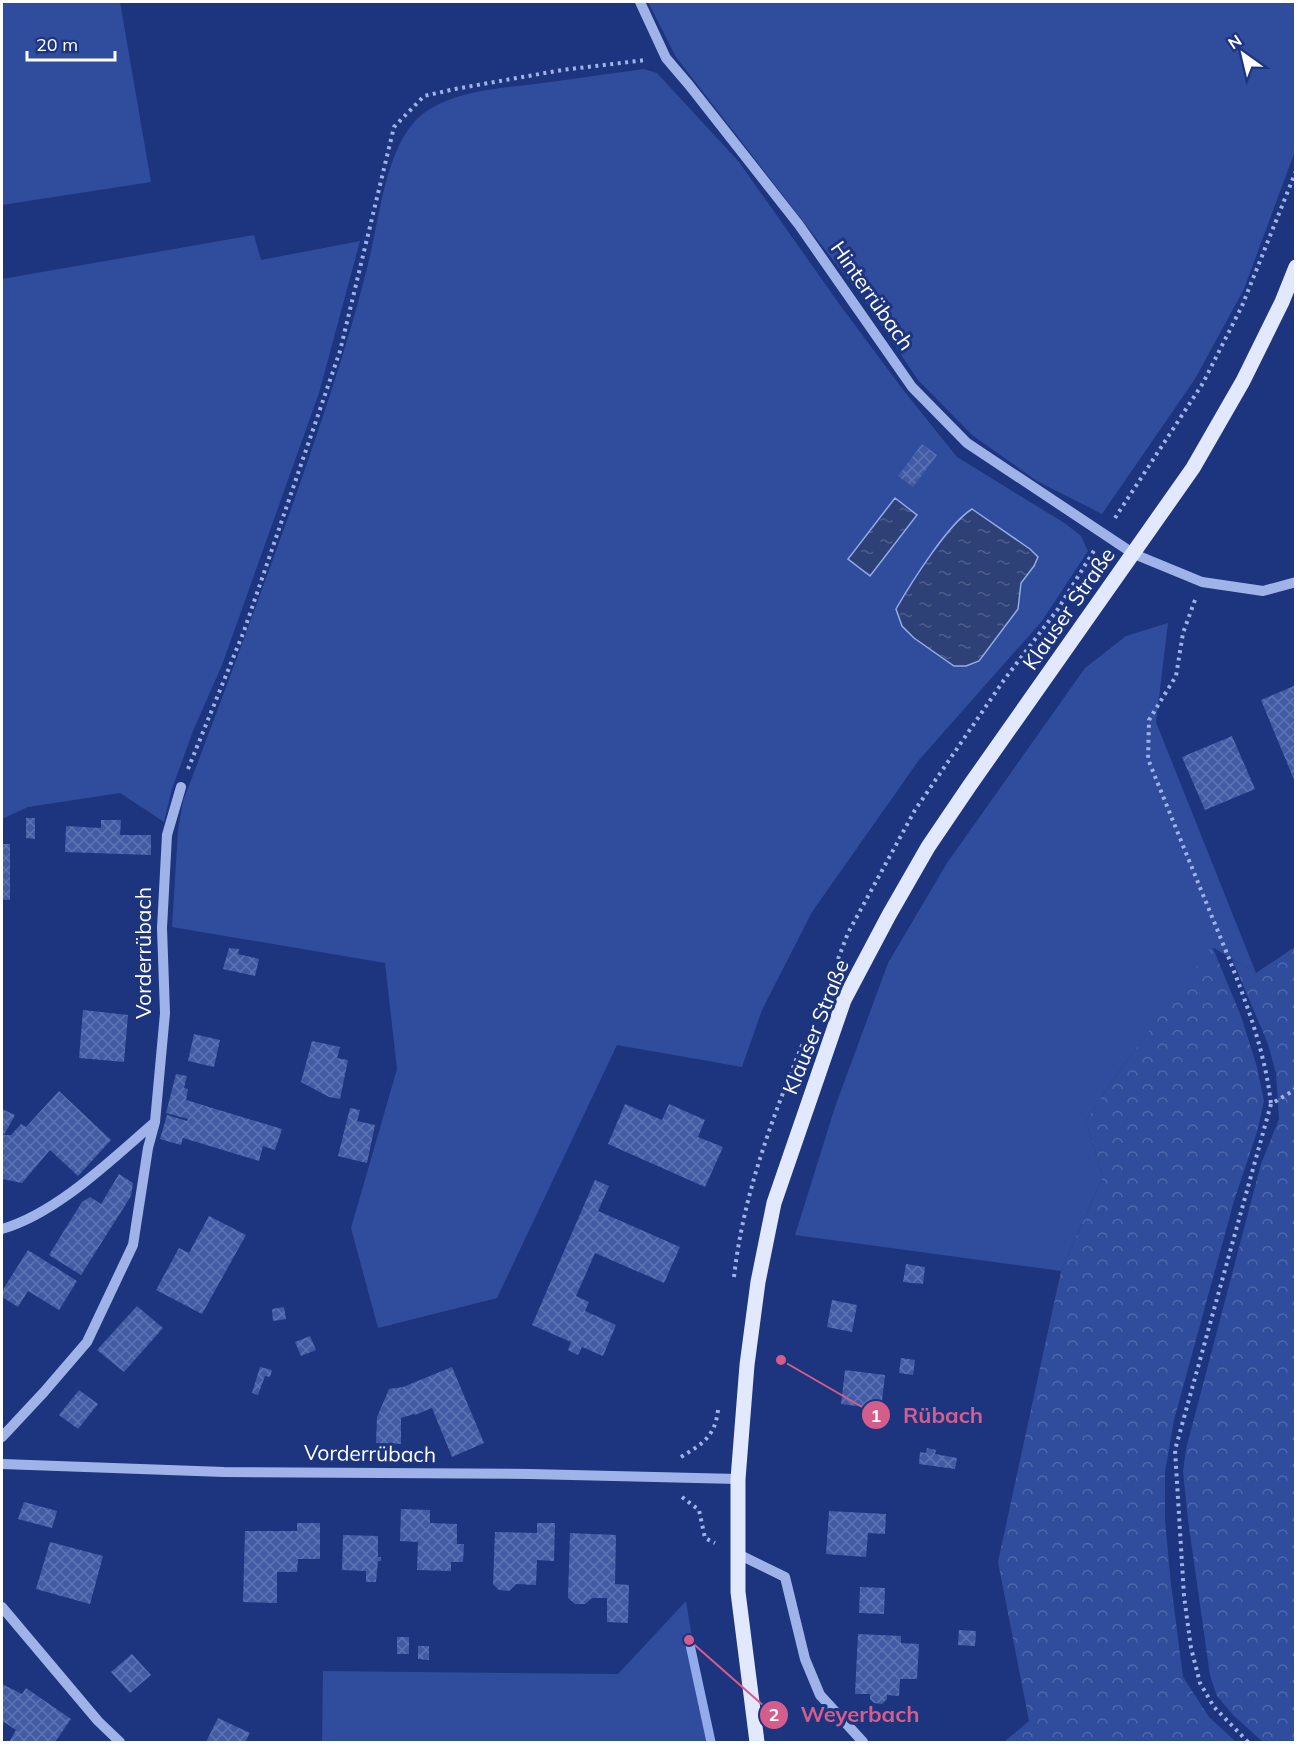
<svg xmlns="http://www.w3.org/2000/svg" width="1297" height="1744" font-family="Mulish,sans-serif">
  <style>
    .grass { fill: #304c9c }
    .forest { fill: url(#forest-crowns) }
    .water { fill: url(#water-ripples); stroke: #93abea; stroke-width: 1.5 }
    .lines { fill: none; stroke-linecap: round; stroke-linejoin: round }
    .stream { stroke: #93abea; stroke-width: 9 }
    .building { fill: url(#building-cross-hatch) }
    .path { stroke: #a0b3e8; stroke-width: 4; stroke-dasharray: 3 4.5; stroke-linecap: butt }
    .minor { stroke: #a0b3e8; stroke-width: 10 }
    .major { stroke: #e2e8fe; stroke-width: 15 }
    .labels { text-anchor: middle; stroke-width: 6; stroke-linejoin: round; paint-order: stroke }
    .street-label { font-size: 21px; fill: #fff; stroke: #1d357e }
    .leader { fill: none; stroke: #d45d8c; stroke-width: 2 }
    .callout-dot { fill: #d45d8c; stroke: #1d357e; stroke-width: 2 }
    .mark-label { font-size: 18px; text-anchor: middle; font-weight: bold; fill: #fff }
    .callout-label { font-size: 22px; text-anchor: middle; font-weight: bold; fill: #d45d8c; stroke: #1d357e; stroke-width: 6; stroke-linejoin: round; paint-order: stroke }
  </style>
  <defs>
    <pattern id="forest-crowns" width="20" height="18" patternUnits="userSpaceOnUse" patternTransform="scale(1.5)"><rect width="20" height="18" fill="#304c9c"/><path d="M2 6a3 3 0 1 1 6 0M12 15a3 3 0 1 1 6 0" fill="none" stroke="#4f67ab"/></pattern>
    <pattern id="water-ripples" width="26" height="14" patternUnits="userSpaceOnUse" patternTransform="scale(1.5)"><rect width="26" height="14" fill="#2e4177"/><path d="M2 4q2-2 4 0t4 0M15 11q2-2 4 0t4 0" fill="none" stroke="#4d5e8b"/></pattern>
    <pattern id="building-cross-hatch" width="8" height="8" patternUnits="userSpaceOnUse" patternTransform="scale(1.5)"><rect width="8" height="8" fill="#425ba5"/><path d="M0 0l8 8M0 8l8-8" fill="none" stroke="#5e74b2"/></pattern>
  </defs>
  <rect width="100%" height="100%" fill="#1d357e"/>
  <path class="grass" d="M2,2H120L151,182L2,205Z
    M648,2H1295V151L1244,289L1195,379L1102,514L1037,481L972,435L918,380L864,300L676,57Z
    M644,69L657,73L739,162L840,305L904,391L957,457L1066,524L1081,536L1088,551L1042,621L919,760L812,912L762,1010L742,1067L617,1045L497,1298L378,1328L351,1228L397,1069L385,963L172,927L178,830L183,801C220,705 255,609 290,512C319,429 347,349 368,264C379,221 385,152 416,120C446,90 504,88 543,83C577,78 610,74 644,69Z
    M254,235L261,260L360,241L319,393L222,665L193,731L172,789L164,822L120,793L28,807L2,819V279Z
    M1168,623L1156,722L1256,973L1212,947L1114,1078L1086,1121L1103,1177L1061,1271L795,1235L835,1107L888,963L947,863L1085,668L1126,636Z
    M686,1601L709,1742H322L323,1671L618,1674Z"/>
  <path class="forest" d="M1212,946L1241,1016L1257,1067L1264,1101L1257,1132L1234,1201L1174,1420L1165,1472V1521L1171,1584L1183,1677L1209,1717L1236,1742H1004L1029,1721L998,1562L1061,1271L1103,1177L1086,1121L1114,1078Z
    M1295,947L1296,1742H1263L1233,1715L1217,1696L1210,1675L1188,1520L1183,1471L1186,1449L1261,1164L1279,1119L1276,1073L1268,1044L1232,959L1256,973Z"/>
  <path class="water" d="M895,498L917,515L870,576L848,559Z
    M972,509L1030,549L1038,557L1034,566L1021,583L1018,609L979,661L966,666H954L914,638L902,626L896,609C911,583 948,524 972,509Z"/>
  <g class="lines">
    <path class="stream" d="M689,1640L711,1742"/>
  </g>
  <path class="building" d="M922,444L937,455L913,487L898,476Z
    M1296,685V782H1295L1261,700Z
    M1232,736L1255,789L1205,810L1182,757Z
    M26,818H35V839L26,838Z
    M101,820H121L120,835H151V855L65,852L66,826L101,828Z
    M2,844H10V900H2Z
    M229,948L239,949L238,954L259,959L255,976L223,969Z
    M83,1010L128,1015L124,1062L79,1058Z
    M194,1034L220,1040L214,1067L188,1061Z
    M312,1041L340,1047L337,1058L348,1060L340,1099L329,1097L301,1082Z
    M176,1074L187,1076L184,1088L188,1089L186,1100L282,1129L275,1150L263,1146L259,1161L183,1138L181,1145L160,1139L167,1115L187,1121L188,1119L166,1113Z
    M59,1091L111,1140L78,1176L50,1150L22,1183L2,1179V1109L15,1115L4,1135H11L21,1124L26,1127Z
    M625,1104L662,1120L669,1104L705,1120L698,1137L723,1147L705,1187L608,1144Z
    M350,1108L360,1110L357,1121L375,1125L367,1163L338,1156Z
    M119,1174L133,1183L131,1196L81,1275L49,1255L82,1202L90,1197L101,1204Z
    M595,1180L609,1186L598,1211L680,1247L664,1283L595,1253L576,1296L589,1302L585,1311L616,1325L603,1356L582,1347L578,1355L568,1350L571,1342L532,1325Z
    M209,1216L246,1235L202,1314L156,1290L179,1248L189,1253Z
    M28,1250L77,1281L59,1310L28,1291L18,1307L2,1297V1291Z
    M906,1264L925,1267L923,1284L903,1282Z
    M832,1300L857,1305L852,1332L827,1327Z
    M137,1306L163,1328L124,1372L97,1350Z
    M284,1307L286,1319L273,1321L272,1309Z
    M310,1336L316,1350L301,1356L295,1342Z
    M901,1358L915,1360L913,1375L899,1373Z
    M260,1367L272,1370L270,1377L265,1376L258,1395L252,1393Z
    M452,1367L484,1443L452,1457L432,1408L415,1415L414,1414L401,1418V1444L376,1443L377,1417L389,1389L403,1387Z
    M845,1370L885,1375L881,1409L841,1404Z
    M79,1390L98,1404L78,1429L59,1415Z
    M927,1448L936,1450L935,1454L957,1458L955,1469L919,1464L920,1452L926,1453Z
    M24,1502L57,1511L52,1528L18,1519Z
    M401,1509L430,1510V1523L457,1524V1544H464L463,1562H451V1571L417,1570L418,1542L400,1541Z
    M829,1511L886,1514L885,1534L868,1533L866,1557L826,1554Z
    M297,1523H320V1559H298L297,1572H277V1603L243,1602L245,1531H297Z
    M537,1523H555L554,1561L537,1560L536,1585L516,1584L509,1591L499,1590L493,1584L495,1532L537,1533Z
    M570,1533L616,1535L615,1584L629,1585L628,1623L607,1622V1598H592L585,1604H575L568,1598Z
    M343,1535L378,1536V1557H381V1561H378L376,1582H366V1571L342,1570Z
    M50,1542L103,1556L90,1604L36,1589Z
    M860,1587L885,1588L884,1614L859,1613Z
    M959,1630L976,1631L975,1646L958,1645Z
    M858,1634L901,1636V1643L919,1644L917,1679H900L899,1696L887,1695V1699L882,1704L874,1703L870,1699V1694H855Z
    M397,1637H409V1654H397Z
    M418,1646H429V1660L418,1659Z
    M132,1654L151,1675L130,1693L111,1672Z
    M2,1684L22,1694L26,1688L71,1719L55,1742H9L16,1730L4,1722L2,1726Z
    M218,1718L250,1733L245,1742H206Z"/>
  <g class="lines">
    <path class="path" d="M1115,518L1203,383L1242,306L1296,171
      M1195,600L1183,633L1176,676L1149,720L1148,759C1171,816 1194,873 1217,929C1240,986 1264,1043 1271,1104
      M188,769L244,631L340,351L394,127L424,96L455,89L562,70L646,60
      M838,959L848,933L915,810L1004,680L1058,609L1095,549
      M734,1277C743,1196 772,1118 803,1043
      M681,1457C702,1444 715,1437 718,1410
      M682,1497L699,1510L705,1538L715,1543
      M1248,1742L1214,1707L1200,1683L1191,1648L1184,1596L1175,1450L1271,1104L1296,1089"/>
    <path class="minor" d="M640,2L666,58L689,85L799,225L912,387L967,443L1134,554L1202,582L1263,591L1296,582
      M2,1229C57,1213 111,1160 155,1122
      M2,1437L44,1392L87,1342L133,1245L148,1148L155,1122L165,1013L162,928L167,835L181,787
      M2,1464L224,1472L530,1474L738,1479
      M738,1554L785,1577L805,1659L820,1695L863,1742
      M2,1607L98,1721L120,1742"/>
    <path class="major" d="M757,1742L738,1592V1479L747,1365L758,1282L774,1203L844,1000L889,915L928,847L970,785L1193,468L1243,381L1282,302L1296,267"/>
  </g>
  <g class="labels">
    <g class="street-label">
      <text transform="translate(872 296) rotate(55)" y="7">Hinterrübach</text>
      <text transform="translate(1069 609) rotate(-55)" y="7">Klauser Straße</text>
      <text transform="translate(144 953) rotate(-90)" y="7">Vorderrübach</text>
      <text transform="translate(816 1027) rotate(-68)" y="7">Klauser Straße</text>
      <text transform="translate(370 1454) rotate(1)" y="7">Vorderrübach</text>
    </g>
  </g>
  <path class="leader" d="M781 1360L876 1415M689 1640L774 1715"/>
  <g class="callout-dot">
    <circle cx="781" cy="1360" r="6"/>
    <circle cx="689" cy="1640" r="6"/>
    <circle cx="876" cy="1415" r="15"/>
    <circle cx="774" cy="1715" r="15"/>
  </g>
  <g class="mark-label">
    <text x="876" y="1422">1</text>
    <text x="774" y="1721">2</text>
  </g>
  <g class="callout-label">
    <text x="943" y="1423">Rübach</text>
    <text x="860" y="1722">Weyerbach</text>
  </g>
  <rect width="1297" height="1744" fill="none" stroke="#ffffff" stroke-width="6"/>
  <g transform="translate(1243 54) rotate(326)" stroke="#1d357e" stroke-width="4.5" paint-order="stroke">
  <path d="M0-4.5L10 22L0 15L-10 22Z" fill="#ffffff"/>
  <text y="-9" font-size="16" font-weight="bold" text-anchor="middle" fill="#ffffff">N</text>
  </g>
  <path d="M27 51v9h88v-9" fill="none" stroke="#ffffff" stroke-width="3"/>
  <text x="36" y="51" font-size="18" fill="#ffffff" stroke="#1d357e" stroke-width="4.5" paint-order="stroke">20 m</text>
</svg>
